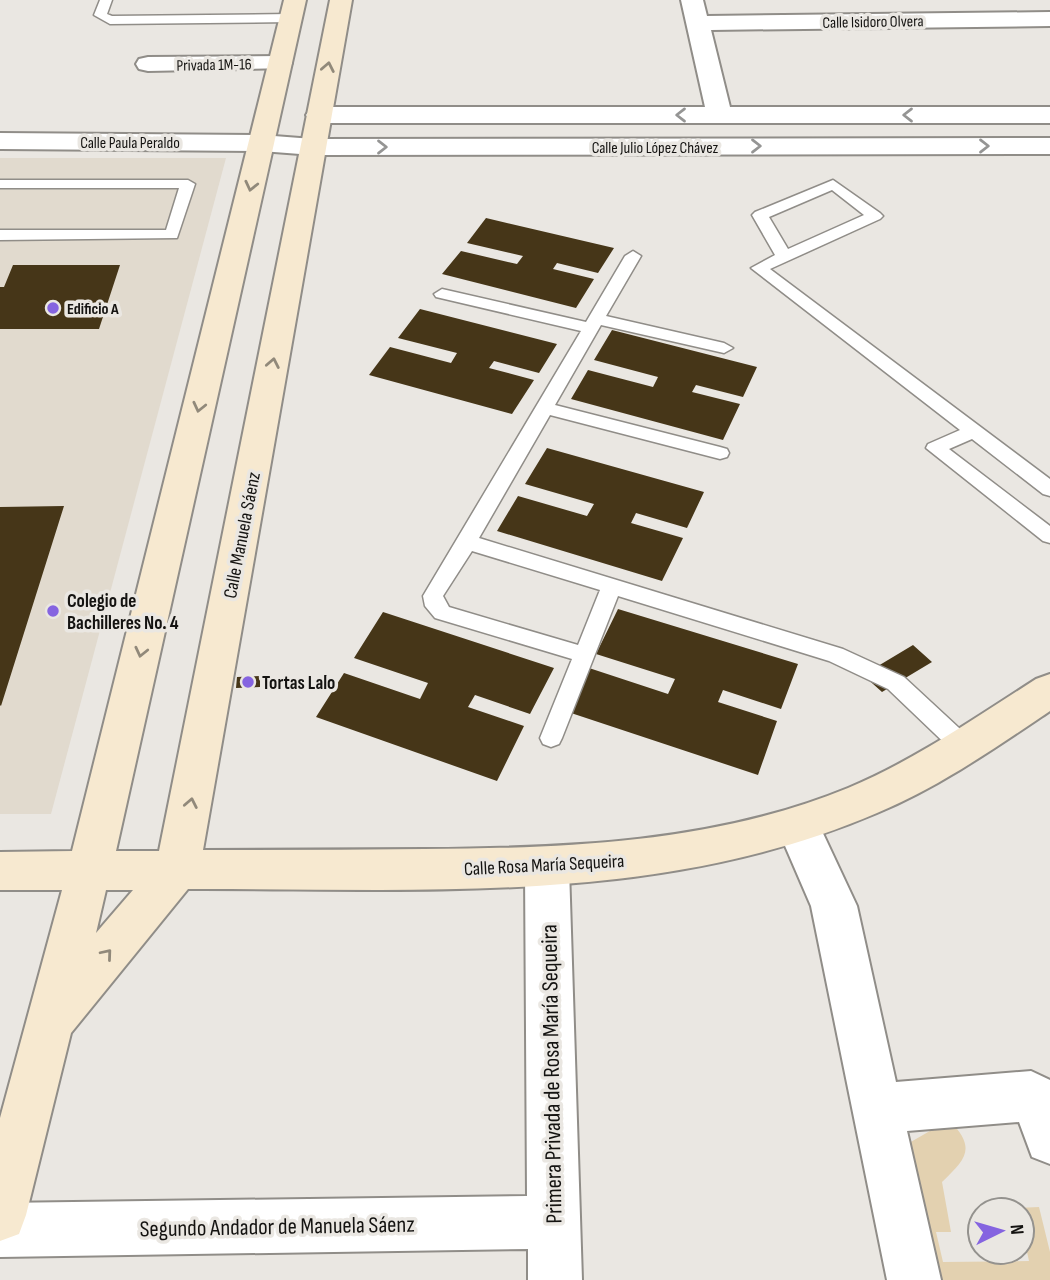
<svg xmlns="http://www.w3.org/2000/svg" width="1050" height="1280" font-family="'Sofia Sans Condensed',sans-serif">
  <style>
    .built { fill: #e1dace }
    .green { fill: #e3d1b0 }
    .building { fill: #463618 }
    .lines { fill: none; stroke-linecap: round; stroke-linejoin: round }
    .lane-casing { stroke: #908d88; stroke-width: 3 }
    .street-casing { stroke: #908d88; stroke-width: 4 }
    .secondary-casing { stroke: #908d88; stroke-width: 4 }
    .lane { fill: #fff; fill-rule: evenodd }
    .street { fill: #fff; fill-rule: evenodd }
    .secondary { fill: #f7e9d0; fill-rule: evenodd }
    .oneway { stroke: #91897a }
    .oneway2 { stroke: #959594 }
    .poi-dot { fill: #8564e0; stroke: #eae7e2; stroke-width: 2.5 }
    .labels { text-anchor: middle; stroke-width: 7; stroke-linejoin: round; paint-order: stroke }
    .far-street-label { font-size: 16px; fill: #141311; stroke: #eae7e2 }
    .far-poi-label { font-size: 16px; font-weight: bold; fill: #141311; stroke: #eae7e2; text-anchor: start }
    .street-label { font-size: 19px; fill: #141311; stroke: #eae7e2 }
    .poi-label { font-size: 19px; font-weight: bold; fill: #141311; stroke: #eae7e2; text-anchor: start }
    .near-street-label { font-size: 23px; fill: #141311; stroke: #eae7e2 }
  </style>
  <rect width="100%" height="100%" fill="#eae7e2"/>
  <path class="built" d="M0,158H226L51,814H0Z"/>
  <path class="green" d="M949,1120C977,1148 966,1159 942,1182L951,1232H936L943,1262L1029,1261L1022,1229V1210L1017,1208L1039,1207L1050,1252V1280H920L909,1143Z"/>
  <path class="building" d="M486,218L614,248L598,273L557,263L553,269L594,279L576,308L442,274L461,251L517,264L523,256L467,243Z
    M13,265H120L99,329H0V287H4Z
    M420,309L557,344L539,373L494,361L489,368L534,380L512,414L369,375L390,347L451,363L457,353L398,338Z
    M612,330L757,367L743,397L696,385L692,392L740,404L723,440L571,399L588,370L653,387L658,377L594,360Z
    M547,448L704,492L687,528L636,513L631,523L683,538L662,581L497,531L518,496L587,516L594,504L525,484Z
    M64,506L1,706L0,705V507Z
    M618,609L798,664L781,709L723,690L718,702L777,721L758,775L568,712L589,668L668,694L675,679L596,654Z
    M383,612L554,668L530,714L475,695L468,707L524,726L497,781L316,717L344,673L420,699L428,683L354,658Z
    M913,645L932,662L882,692L863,675Z
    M260,676V687L236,688L237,677Z"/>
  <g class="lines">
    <defs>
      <path id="lane" d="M100,0H112L107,14L112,16L291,14L297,18L291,22L110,24L94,15Z
        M0,180H188L195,184L177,238L0,240V230H166L179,188H0Z
        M833,180L880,213L883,216L880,219L770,269L1050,479V496L1043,494L972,439L949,449L1050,526V543L1043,541L926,448L928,444L960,430L751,268L775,255L752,215L755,212ZM832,190L864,215L788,249L769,217Z
        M633,251L641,256L606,316L724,343L733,348L724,353L601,325L555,405L720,447L727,449L729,453L727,457L720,459L550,415L479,538L843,649L904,677L972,740L975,747L972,754L964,756L956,754L888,689L829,661L618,596L562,738L559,744L551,747L543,744L540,738L572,659L435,618L425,606L423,596L581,331L436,297L434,294L442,289L586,322L625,256ZM472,551L600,590L578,645L449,607L443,596Z"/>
      <path id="street" d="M681,0H703L707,16L1050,12V26L711,30L730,107H1050V123H319L310,120L306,115L310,110L319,107H705Z
        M280,56L289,58L292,63L289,68L148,71L139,69L136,64L139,59L148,57Z
        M0,133L261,135L313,139L1050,138V154L313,155L261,151L0,149Z
        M798,807L813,812L857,906L896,1082L1031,1071L1050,1080V1164L1032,1157L1019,1122L907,1131L941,1280H887L811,906L776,825L783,812Z
        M547,849L563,854L569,868L582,1280H528V1249L0,1257V1203L527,1196L525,868L531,854Z"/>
      <path id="secondary" d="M284,0H306L116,851H159L330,0H352L203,850C277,850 351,850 425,849C568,848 714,843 848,788C915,760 975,718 1036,679L1050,674V711C995,748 939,787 877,813C658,907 421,888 188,889L71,1033L26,1215L19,1234L0,1241V1118L62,890H0V852L72,851ZM106,890H133L96,933Z"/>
    </defs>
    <use href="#lane" class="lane-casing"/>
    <use href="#street" class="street-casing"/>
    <use href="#secondary" class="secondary-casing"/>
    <use href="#lane" class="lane"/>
    <use href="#street" class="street"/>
    <use href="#secondary" class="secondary"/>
  </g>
  <defs><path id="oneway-chevron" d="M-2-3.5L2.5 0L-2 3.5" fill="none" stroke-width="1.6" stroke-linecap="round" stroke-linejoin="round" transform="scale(1.75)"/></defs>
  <g class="oneway">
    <use href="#oneway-chevron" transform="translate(328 67) rotate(-79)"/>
    <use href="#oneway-chevron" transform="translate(251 186) rotate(103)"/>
    <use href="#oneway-chevron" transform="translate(273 363) rotate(-79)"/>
    <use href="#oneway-chevron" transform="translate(199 407) rotate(103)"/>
    <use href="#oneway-chevron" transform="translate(141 652) rotate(103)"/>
    <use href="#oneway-chevron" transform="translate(191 803) rotate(-79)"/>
    <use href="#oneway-chevron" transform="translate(107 954) rotate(-50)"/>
  </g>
  <g class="oneway2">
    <use href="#oneway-chevron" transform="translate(681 115) rotate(180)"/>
    <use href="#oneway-chevron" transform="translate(908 115) rotate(180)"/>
    <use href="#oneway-chevron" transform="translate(756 146)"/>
    <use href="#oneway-chevron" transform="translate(984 146)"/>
    <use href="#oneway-chevron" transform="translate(382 147)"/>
  </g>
  <g class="poi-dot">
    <circle cx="53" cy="308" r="7"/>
    <circle cx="53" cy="611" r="7"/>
    <circle cx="248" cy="682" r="7"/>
  </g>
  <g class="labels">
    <g class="far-street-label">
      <text transform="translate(873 21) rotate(-1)" y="6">Calle Isidoro Olvera</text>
      <text transform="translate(214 64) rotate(-1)" y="6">Privada 1M-16</text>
      <text x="130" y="148">Calle Paula Peraldo</text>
      <text x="655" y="153">Calle Julio López Chávez</text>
    </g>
    <g class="far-poi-label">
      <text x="67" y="314">Edificio A</text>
    </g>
    <g class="street-label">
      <text transform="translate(241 535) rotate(-79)" y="7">Calle Manuela Sáenz</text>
      <text transform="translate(544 864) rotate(-3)" y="7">Calle Rosa María Sequeira</text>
    </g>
    <g class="poi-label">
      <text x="67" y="607">Colegio de<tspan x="67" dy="22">Bachilleres No. 4</tspan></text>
      <text x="262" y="689">Tortas Lalo</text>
    </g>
    <g class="near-street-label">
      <text transform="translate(551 1074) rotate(-91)" y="8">Primera Privada de Rosa María Sequeira</text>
      <text transform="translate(277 1226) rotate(-1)" y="8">Segundo Andador de Manuela Sáenz</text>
    </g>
  </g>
  <g transform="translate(1001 1231) rotate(85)"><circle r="33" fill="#eae7e2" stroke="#94928e" stroke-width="2"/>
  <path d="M0-5L12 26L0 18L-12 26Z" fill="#8564e0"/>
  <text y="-10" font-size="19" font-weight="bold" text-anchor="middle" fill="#141311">N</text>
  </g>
</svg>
